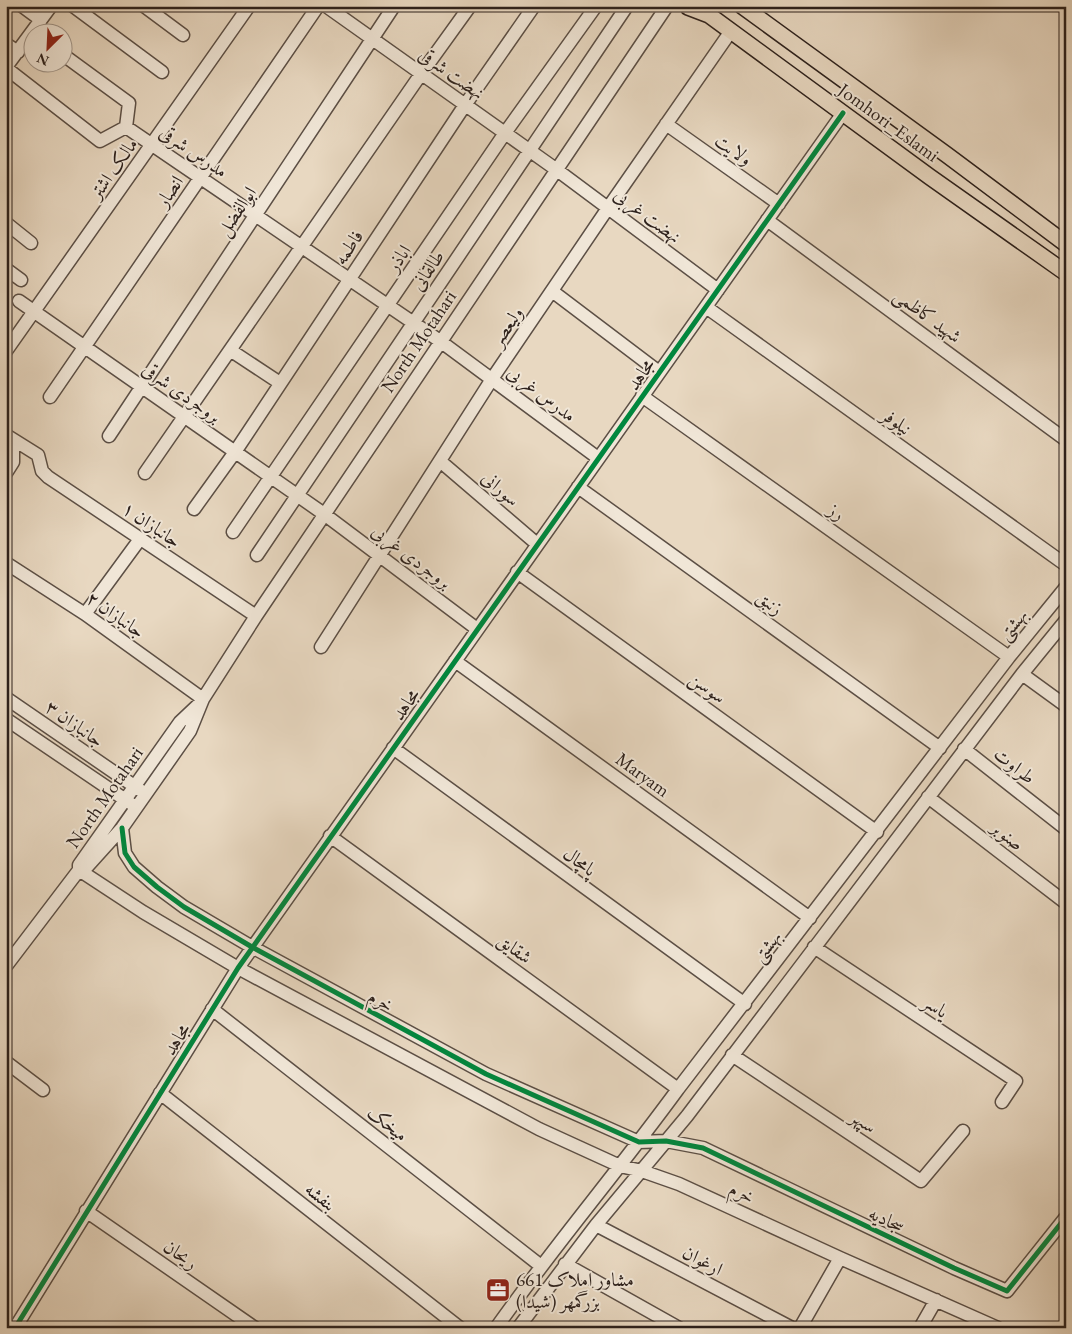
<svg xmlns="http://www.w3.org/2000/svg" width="1072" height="1334" font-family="'EB Garamond',Amiri,serif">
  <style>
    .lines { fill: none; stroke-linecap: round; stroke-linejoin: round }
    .minor-casing { stroke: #5c4f45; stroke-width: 15 }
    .major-casing { stroke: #2d211c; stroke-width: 18 }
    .minor { stroke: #f0e6d7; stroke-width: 12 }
    .major { stroke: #e8d8c1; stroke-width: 15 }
    .cycleway-casing { stroke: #f0e6d7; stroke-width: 8 }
    .cycleway { stroke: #00873e; stroke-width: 5 }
    .labels { text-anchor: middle; stroke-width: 4; stroke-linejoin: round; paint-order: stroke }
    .street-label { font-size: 19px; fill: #2d211c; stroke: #f0e6d7 }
    .poi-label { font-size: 19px; fill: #2d211c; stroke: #f0e6d7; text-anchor: start }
  </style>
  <rect width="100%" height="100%" fill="#e8d8c1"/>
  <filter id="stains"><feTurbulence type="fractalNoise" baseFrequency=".004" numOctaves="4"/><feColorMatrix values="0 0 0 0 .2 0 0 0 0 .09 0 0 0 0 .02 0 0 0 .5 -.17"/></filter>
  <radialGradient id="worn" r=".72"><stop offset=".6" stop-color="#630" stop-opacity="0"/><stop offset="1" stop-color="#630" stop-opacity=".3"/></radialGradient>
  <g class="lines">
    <defs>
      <path id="minor" d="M22,6L41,20
        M73,6L162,72
        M144,6L183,35
        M326,6L557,170L718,290
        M6,44L18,52
        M6,67L51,6
        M6,68L100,141L126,127L129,103L62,54
        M666,124L779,204
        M126,127L440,341L598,458
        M767,220L1066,440
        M6,223L31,243
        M6,269L21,280
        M552,291L659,372
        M19,301L324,514L477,629
        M706,307L1066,565
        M230,350L280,383
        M6,351L249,6
        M642,396L1009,657
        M50,397L318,6
        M6,435L38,455L42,471L48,477L256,616
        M109,436L394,6
        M6,442L13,440V462L6,473
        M440,461L537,544
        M145,473L421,74L470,6
        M578,487L940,748
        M194,509L235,452L465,105L534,6
        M233,532L505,133L596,6
        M257,555L627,6
        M6,563L85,614L203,699
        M517,572L877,832
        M85,614L140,539
        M321,647L492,379L608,208L731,31
        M455,661L810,918
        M1022,674L1066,706
        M6,698L140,790
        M6,719L130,803
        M393,748L745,1004
        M964,749L1066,829
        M928,797L1066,903
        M122,828L125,853L134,867L157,887L184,907L252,947L486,1074L639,1142L666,1141L703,1148L954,1268L1007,1291L1066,1217
        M330,836L678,1089
        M79,870L85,869L122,828L190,731L203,699L256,616L667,6
        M79,870L143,912L238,968L539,1129L620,1166L642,1171L679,1184L840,1258L998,1328
        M814,947L1016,1081L1002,1102
        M6,966L79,870V865L180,722L198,705
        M212,1009L541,1266
        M732,1055L921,1181L963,1131
        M6,1062L43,1090
        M160,1093L460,1328
        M86,1211L255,1328
        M596,1225L792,1328
        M565,1264L679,1328
        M15,1328L238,968L843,113
        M496,1328C554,1246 619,1170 678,1089L1009,657L1066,587
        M518,1328L596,1225L687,1116L1022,674L1066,620
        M800,1328L840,1258
        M920,1328L936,1300"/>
      <path id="major" d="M742,6L947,155L1066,244
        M688,7L709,15L930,177L1066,273"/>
    </defs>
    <use href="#minor" class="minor-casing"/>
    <use href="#major" class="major-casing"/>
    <use href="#minor" class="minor"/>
    <use href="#major" class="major"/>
    <defs>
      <path id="cycleway" d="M122,828L125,853L134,867L157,887L184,907L252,947L486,1074L639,1142L666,1141L703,1148L954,1268L1007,1291L1066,1217
        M15,1328L238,968L843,113"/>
    </defs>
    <use href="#cycleway" class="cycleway-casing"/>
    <use href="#cycleway" class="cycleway"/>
  </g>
  <defs>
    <symbol id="office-square" viewBox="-11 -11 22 22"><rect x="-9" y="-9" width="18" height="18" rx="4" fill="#8f2418" stroke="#f0e6d7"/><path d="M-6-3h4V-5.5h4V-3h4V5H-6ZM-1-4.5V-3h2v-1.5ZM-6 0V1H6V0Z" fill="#fff"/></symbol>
  </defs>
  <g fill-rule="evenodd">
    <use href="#office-square" x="484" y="1276" width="28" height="28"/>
  </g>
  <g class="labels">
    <g class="street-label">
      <text transform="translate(452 73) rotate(35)" y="7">نهضت شرقی</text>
      <text transform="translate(889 122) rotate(36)" y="7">Jomhori_Eslami</text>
      <text transform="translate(734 149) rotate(35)" y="7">ولایت</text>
      <text transform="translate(194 151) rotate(34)" y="7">مدرس شرقی</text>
      <text transform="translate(113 168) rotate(-55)" y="7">مالک اشتر</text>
      <text transform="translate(169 191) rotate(-56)" y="7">انصار</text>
      <text transform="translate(236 211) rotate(-56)" y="7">ابوالفضل</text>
      <text transform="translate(648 215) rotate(37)" y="7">نهضت غربی</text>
      <text transform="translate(348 247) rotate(-56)" y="7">فاطمه</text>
      <text transform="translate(398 258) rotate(-56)" y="7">اباذر</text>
      <text transform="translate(427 270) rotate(-56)" y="7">طالقانی</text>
      <text transform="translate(928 315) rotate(36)" y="7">شهید کاظمی</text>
      <text transform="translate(506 326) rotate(-56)" y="7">ولیعصر</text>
      <text transform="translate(418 341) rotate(-56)" y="7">North Motahari</text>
      <text transform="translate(640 374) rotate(-55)" y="7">مجاهد</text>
      <text transform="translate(182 392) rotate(35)" y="7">بروجردی شرقی</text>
      <text transform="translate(542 393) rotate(37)" y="7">مدرس غربی</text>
      <text transform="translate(897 421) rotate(36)" y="7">نیلوفر</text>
      <text transform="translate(501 488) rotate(41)" y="7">سورانی</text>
      <text transform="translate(837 511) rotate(35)" y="7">رز</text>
      <text transform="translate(152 524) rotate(34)" y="7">جانبازان ۱</text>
      <text transform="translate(412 556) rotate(37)" y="7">بروجردی غربی</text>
      <text transform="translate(770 602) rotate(36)" y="7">زنبق</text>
      <text transform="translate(116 614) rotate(35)" y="7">جانبازان ۲</text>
      <text transform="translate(1012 624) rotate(-51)" y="7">بهشتی</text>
      <text transform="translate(708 687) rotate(36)" y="7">سوسن</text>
      <text transform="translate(405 704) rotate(-55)" y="7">مجاهد</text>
      <text transform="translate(75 723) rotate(35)" y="7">جانبازان ۳</text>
      <text transform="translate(1015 765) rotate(38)" y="7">طراوت</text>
      <text transform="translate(643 774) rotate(36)" y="7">Maryam</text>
      <text transform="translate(104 797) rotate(-55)" y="7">North Motahari</text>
      <text transform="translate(1008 835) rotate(38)" y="7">صنوبر</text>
      <text transform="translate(580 861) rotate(36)" y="7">پامچال</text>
      <text transform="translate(766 946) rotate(-53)" y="7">بهشتی</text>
      <text transform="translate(515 948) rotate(36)" y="7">شقایق</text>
      <text transform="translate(381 1000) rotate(28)" y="7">خرم</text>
      <text transform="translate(936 1006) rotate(33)" y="7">یاسر</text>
      <text transform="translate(176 1039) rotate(-58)" y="7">مجاهد</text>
      <text transform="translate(864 1121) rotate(34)" y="7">سپهر</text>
      <text transform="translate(388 1123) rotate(38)" y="7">میخک</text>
      <text transform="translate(742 1192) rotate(25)" y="7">خرم</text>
      <text transform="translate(321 1196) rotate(38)" y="7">بنفشه</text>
      <text transform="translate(887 1219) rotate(25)" y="7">سجادیه</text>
      <text transform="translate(181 1254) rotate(35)" y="7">ریحان</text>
      <text transform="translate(703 1260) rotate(28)" y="7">ارغوان</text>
    </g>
    <g class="poi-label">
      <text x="516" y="1286">مشاور املاک 661<tspan x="516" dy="22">بزرگمهر (شیدا)</tspan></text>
    </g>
  </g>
  <rect width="1072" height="1334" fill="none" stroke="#e8d8c1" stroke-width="25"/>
  <rect x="8" y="8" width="1057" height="1319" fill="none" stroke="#2d211c" stroke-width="2.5"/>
  <rect x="12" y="12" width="1047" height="1309" fill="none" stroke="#2d211c"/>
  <g transform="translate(48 48) rotate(204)"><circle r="24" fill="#f0e6d7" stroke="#a2978c"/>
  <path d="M0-4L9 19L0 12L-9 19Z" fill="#8f2418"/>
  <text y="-8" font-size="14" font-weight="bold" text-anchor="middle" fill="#2d211c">N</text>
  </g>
  <rect width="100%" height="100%" filter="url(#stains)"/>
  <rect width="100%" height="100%" fill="url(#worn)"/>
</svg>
